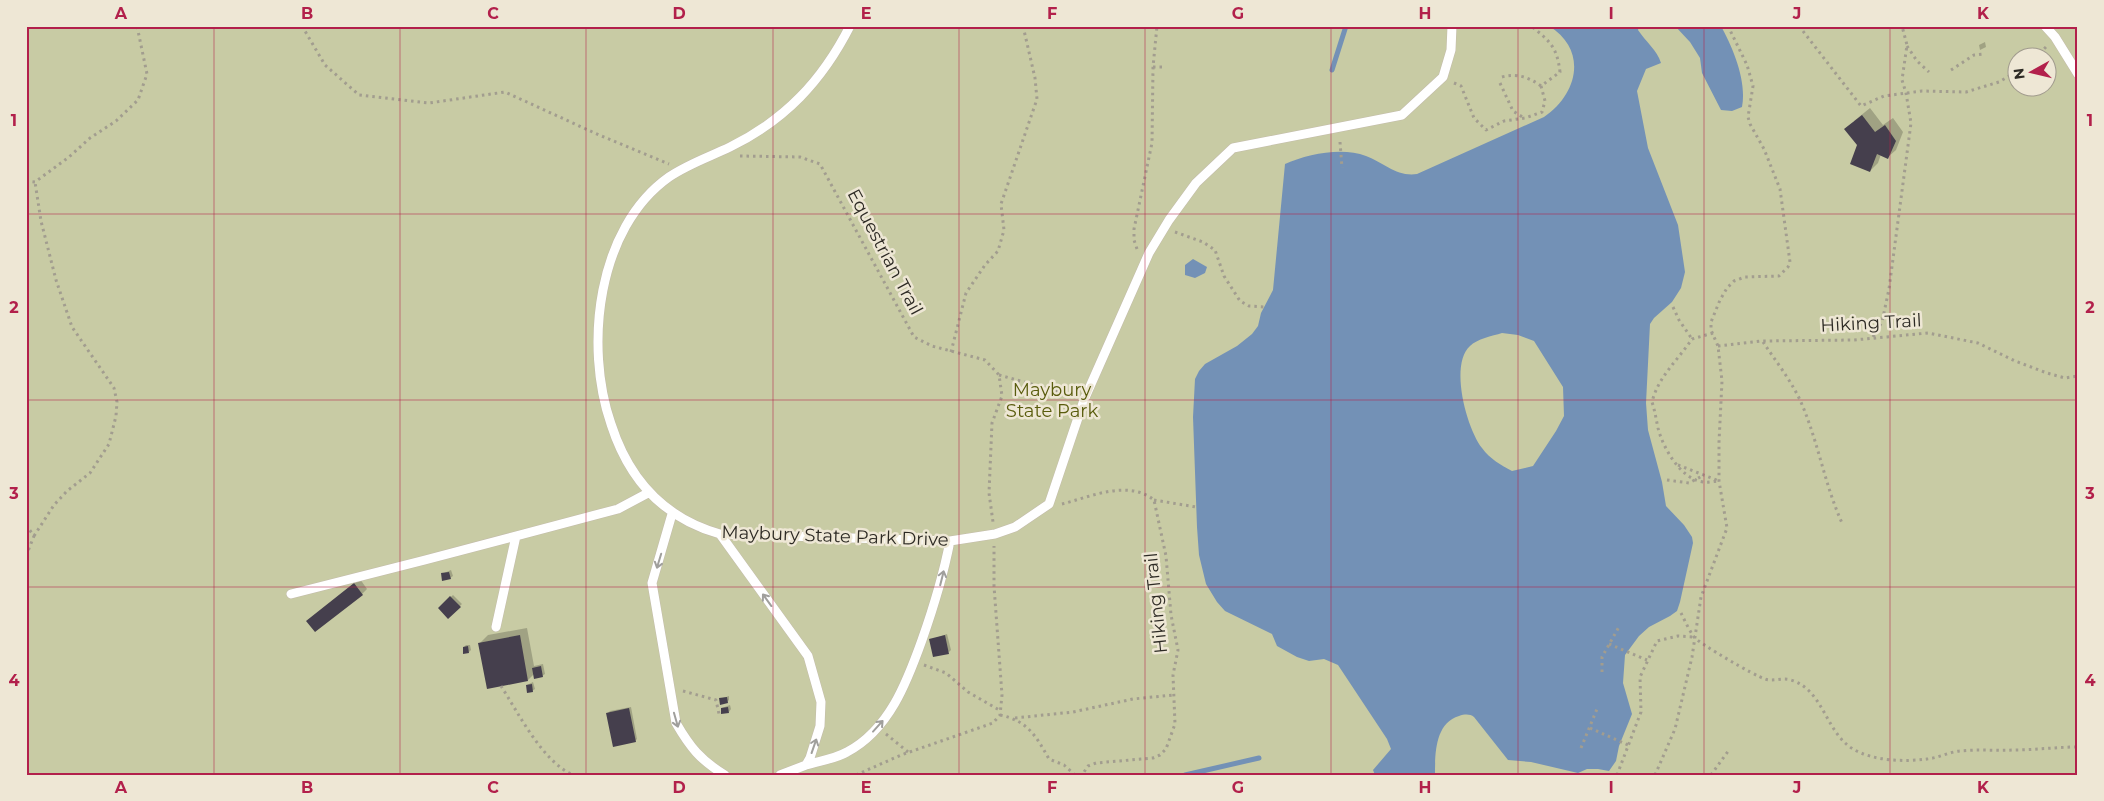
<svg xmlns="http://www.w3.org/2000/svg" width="2104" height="801" font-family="Montserrat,sans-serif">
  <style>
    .green { fill: #c8cba4; fill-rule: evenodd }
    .water { fill: #7391b6; fill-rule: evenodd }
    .shadow { fill: #0003 }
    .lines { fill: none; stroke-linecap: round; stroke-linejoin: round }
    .stream { stroke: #7391b6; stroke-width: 5 }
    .building { fill: #453f4d }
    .lane-casing { stroke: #c3bcab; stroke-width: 10 }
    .path { stroke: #a29d8f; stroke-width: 3; stroke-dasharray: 2.5 4; stroke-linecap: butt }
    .lane { stroke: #fff; stroke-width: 9 }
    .oneway { stroke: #a09f9c }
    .grid { fill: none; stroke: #b2204b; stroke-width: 1; stroke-opacity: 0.55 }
    .labels { text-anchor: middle; stroke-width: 5; stroke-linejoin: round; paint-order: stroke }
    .street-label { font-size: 18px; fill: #2d2a24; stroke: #eee7d5 }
    .park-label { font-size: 18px; fill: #595c0d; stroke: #eee7d5 }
    .neatline { fill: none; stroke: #b2204b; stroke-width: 2 }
    .grid-label { font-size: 16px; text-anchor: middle; font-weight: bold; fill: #b2204b }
  </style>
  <rect width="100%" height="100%" fill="#eee7d5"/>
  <path class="green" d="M26,26H2078V775H26ZM2016,58H2046V88H2016Z"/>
  <path class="water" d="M1549,26H1639L1638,30C1646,42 1657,50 1661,63L1646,69L1637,91L1648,148L1678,225L1685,272L1681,288L1672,302L1654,318L1650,324L1646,403L1648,430L1662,482L1666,506L1684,525L1692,537L1693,543L1680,602L1677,611L1670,616L1649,627L1639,636L1625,655L1623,683L1632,714L1619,746L1616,761L1609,771L1598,769H1587L1578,773L1531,762L1508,760L1474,717C1470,714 1465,714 1459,716C1435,723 1435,754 1435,775H1375L1373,770L1391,749L1387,739L1338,665L1324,659L1309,661L1297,657L1277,646L1272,634L1225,611L1217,602L1206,584L1199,555L1197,527L1193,417L1195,379L1199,371L1205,364L1237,346L1252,334L1258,326L1261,313L1273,290L1285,164C1308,154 1342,147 1366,156C1384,163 1397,177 1417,174L1544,117C1578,94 1588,50 1549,26ZM1502,333L1518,335L1534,341L1563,387L1564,416L1556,431L1533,466L1512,471C1501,465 1490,459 1482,448C1467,429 1449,365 1470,346C1477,339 1492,336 1502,333Z
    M1675,26H1721C1733,48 1747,81 1742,107L1732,111L1721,110L1702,73L1700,58L1690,42Z
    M1193,259L1207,267L1205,273L1195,278L1185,275V265Z"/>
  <path class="shadow" d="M1985,42L1986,47L1980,50L1979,45Z
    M1870,108L1883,125L1893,118L1903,132L1896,150L1888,157L1881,154L1878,163L1870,171L1858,145L1854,121Z
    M451,570L453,576L450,578L442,574Z
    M360,579L367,589L362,594L307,621Z
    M453,595L462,604L448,617L439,608Z
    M527,628L534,666L543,664L545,674L542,676L534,674L528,680L480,643L488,635Z
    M947,634L951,650L949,652L930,640Z
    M466,645H470L471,650L469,652L464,647Z
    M533,682L535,689L532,691L527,685Z
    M729,696V700L727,702L720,699Z
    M730,705L731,709L729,712L722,708Z
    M631,707L637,739L635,741L608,713L610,711Z"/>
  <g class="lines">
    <path class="stream" d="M1332,70L1346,26
      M1185,775L1259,758"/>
  </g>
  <path class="building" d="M1862,115L1875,132L1885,125L1896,141L1888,159L1877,154L1870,172L1850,164L1857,145L1844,129Z
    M449,572L451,579L442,581L441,573Z
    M354,583L363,595L315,632L306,621Z
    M450,596L461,607L448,619L438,608Z
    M520,635L528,681L487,689L478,643Z
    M945,635L949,654L933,657L929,639Z
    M468,646L469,653L463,654V647Z
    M541,666L543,677L534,679L532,668Z
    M532,684L533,692L527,693L526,685Z
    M727,697L728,703L720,705L719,698Z
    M728,707L729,713L721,714V708Z
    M629,708L636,742L613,747L606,713Z"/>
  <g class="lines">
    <defs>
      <path id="lane" d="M850,26C822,81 785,120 730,147C709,157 688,164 669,177C597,228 584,346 611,424C629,480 663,518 720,534L950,541L995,534L1015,527L1049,504L1084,400L1149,253L1169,220L1196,183L1233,148L1402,115L1443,77L1451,50L1452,26
        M2045,26L2055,37L2078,74
        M672,514L652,583L676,723C690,747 700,760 725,775
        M720,534L808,656L821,702L820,726L810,758L806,765L780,775
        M291,594L425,560L618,509L648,493
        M496,627L516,536
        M806,765C819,761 835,759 847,752C889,730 907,682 922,640C934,606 943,577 950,541"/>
    </defs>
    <use href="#lane" class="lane-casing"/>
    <path class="path" d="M302,26L325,65L359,95L429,103L505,92L599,135L669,164
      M1799,26L1861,106L1884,96L1922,91L1966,92L1999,82L2016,72
      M1907,46L1917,61L1929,72
      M2035,58L2048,45
      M1153,67H1163
      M1951,70L1974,55L1983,54
      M1502,77C1516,73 1529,77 1541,86
      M1454,83L1461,86L1474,118L1486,130L1504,121L1525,118L1542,112L1545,101L1541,86L1560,72C1557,47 1550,41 1531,26
      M1500,83L1513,111L1524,118
      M1340,142L1342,168
      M740,156L800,157L820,164L914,337L932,346L985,360L999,375L1002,396L992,423L989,493L993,522
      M26,181L35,182L69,157L90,138L116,121L138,100L147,74L137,26
      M1175,232L1203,242L1215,250L1224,276L1240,301L1249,306L1264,307
      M1137,249L1134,240V229L1152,143L1153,67L1157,26
      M1673,307L1679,320L1692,339
      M1713,333L1692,339C1678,360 1658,377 1652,402C1655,411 1656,419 1658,428C1663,448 1681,480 1704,482C1708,483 1714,481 1719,481
      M1873,337L1882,322L1889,289L1911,123L1906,93L1902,80L1907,45L1902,26
      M1763,342C1775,360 1790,379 1800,400C1818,440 1824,483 1842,523
      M1718,346L1762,341L1854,340L1928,333L1978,343L2015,361L2047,373L2065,378L2078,376
      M951,352L966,293L985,265L998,251L1004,230L1001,204L1037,99L1035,78L1023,26
      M999,375L1074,396
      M1678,465L1719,481
      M1667,480L1689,483L1704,475
      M1154,500L1196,507
      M1062,504C1090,497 1128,479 1154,500L1166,556L1171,615L1178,650L1173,675L1175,724L1166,749L1160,755L1153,758L1096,763L1088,766L1082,775
      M26,525L34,536L26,556
      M34,536L54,505L67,491L90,473L109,444L116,416L117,402L114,388L72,327L56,280L41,221L35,182
      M1681,613C1685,621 1689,630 1694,637C1700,644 1755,676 1765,679C1773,682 1782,677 1791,680C1824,690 1825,732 1853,749C1873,761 1904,762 1927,759C1938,758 1949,752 1960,751C1978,749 1996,751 2013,750C2035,750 2056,747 2078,747
      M1609,644L1647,660
      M924,665L946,673L968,692L1001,711
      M1602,672V657L1620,625
      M501,686C519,714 542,761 573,775
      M683,691L716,700L719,714
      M1000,715C1028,721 1036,736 1049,759L1064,765L1075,775
      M1015,718L1073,712L1133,699L1173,695
      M1590,728L1628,745
      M886,734L908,752
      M1581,748L1597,709
      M856,775L901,755L993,723L1000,715L1002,695L994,586V546
      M1617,775L1641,712L1640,677L1657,641L1678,636L1694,637
      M1655,775L1675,729L1692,657L1701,597L1727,528L1719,481V442L1722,381L1718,346L1711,330V322L1720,300L1727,288L1734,281L1745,277L1779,276L1788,267L1790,262L1780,189L1764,149L1750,124L1748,117L1753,86L1747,65L1728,26
      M1711,775L1729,750"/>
    <use href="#lane" class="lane"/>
  </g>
  <defs><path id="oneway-shaft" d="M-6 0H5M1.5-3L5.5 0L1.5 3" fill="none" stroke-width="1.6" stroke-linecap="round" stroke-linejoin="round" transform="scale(1.25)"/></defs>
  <g class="oneway">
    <use href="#oneway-shaft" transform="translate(659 561) rotate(107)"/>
    <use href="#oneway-shaft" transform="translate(942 578) rotate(-76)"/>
    <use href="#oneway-shaft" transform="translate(767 600) rotate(-126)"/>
    <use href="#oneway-shaft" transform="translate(676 720) rotate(74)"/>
    <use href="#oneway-shaft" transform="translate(878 726) rotate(-48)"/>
    <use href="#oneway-shaft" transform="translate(814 746) rotate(-71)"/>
  </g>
  <path class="grid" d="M214,26V775M400,26V775M586,26V775M773,26V775M959,26V775M1145,26V775M1331,26V775M1518,26V775M1704,26V775M1890,26V775M26,214H2078M26,400H2078M26,587H2078"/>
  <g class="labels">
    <g class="street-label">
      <text transform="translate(885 252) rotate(62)" y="6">Equestrian Trail</text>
      <text transform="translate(1871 323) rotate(-3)" y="6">Hiking Trail</text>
      <text transform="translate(835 536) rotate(2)" y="6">Maybury State Park Drive</text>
      <text transform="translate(1156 603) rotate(-96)" y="6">Hiking Trail</text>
    </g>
    <g class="park-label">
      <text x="1052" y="396">Maybury<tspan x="1052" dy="21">State Park</tspan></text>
    </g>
  </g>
  <rect width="2104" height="801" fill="none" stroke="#eee7d5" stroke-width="55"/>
  <g transform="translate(2032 72) rotate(262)"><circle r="24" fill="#eee7d5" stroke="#a19b8e"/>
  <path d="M0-4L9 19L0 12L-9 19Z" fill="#b2204b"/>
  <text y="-8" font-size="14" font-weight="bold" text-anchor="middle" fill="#2d2a24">N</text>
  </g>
  <rect x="28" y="28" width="2048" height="746" class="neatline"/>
  <g class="grid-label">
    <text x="121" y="19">A</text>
    <text x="307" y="19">B</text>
    <text x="493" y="19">C</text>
    <text x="679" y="19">D</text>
    <text x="866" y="19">E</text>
    <text x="1052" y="19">F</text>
    <text x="1238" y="19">G</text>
    <text x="1425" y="19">H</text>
    <text x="1611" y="19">I</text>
    <text x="1797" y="19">J</text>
    <text x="1983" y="19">K</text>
    <text x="14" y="126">1</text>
    <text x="2090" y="126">1</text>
    <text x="14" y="313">2</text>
    <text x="2090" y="313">2</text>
    <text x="14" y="499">3</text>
    <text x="2090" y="499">3</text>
    <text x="14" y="686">4</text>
    <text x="2090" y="686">4</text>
    <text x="121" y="793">A</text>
    <text x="307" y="793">B</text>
    <text x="493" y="793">C</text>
    <text x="679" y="793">D</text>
    <text x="866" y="793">E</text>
    <text x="1052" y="793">F</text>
    <text x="1238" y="793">G</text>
    <text x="1425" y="793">H</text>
    <text x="1611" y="793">I</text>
    <text x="1797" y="793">J</text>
    <text x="1983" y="793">K</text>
  </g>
</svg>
